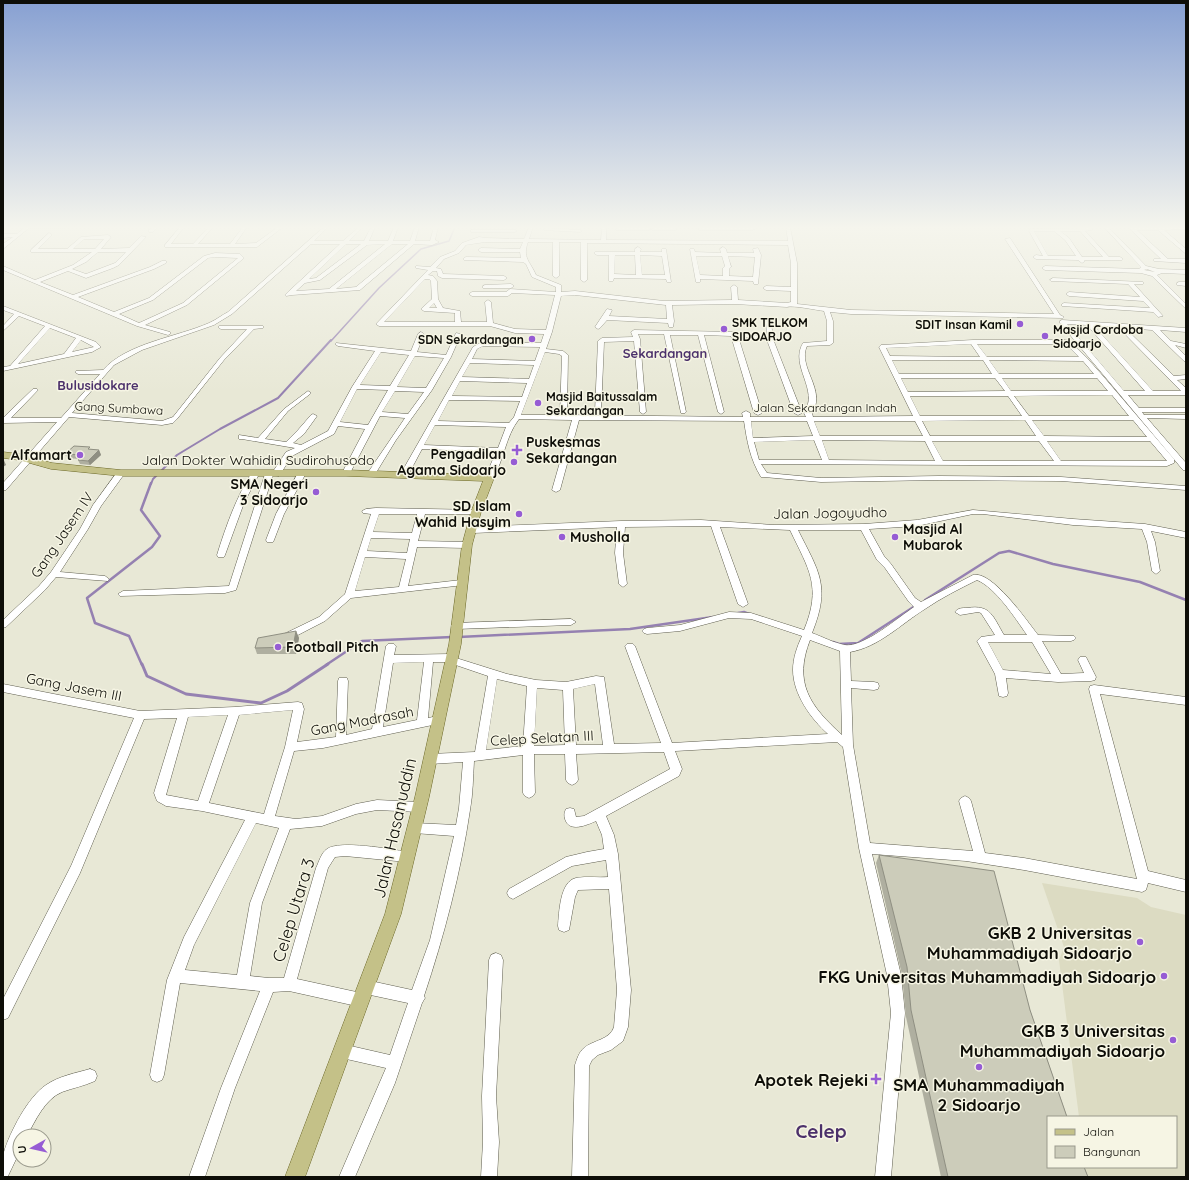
<svg xmlns="http://www.w3.org/2000/svg" width="1189" height="1180" font-family="Quicksand,sans-serif">
	<style>
		.built { fill: #dcdbc2 }
		.lines { fill: none; stroke-linecap: round; stroke-linejoin: round }
		.stream-far3 { stroke: #9581b1; stroke-width: 1.5 }
		.stream-far2 { stroke: #9581b1; stroke-width: 2 }
		.stream-far1 { stroke: #9581b1; stroke-width: 2.5 }
		.stream { stroke: #9581b1; stroke-width: 3 }
		.minor-casing { stroke: #605f50; stroke-width: 1 }
		.major-casing { stroke: #6b6727; stroke-width: 1 }
		.minor { fill: #fff; fill-rule: evenodd }
		.major { fill: #c4c188; fill-rule: evenodd }
		.wall { fill: #afafa0 }
		.shaded-wall { fill: #8f8f82 }
		.building { fill: #ccccba; stroke: #8f8f82 }
		.poi-dot { fill: #965cd4; stroke: #f6f5e4; stroke-width: 1.5 }
		.labels { text-anchor: middle; dominant-baseline: central; stroke-width: 3; stroke-linejoin: round; paint-order: stroke }
		.far-poi-label { font-size: 12px; font-weight: bold; fill: #0e0e08; stroke: #f6f5e4; text-anchor: start }
		.far-street-label { font-size: 12px; fill: #0e0e08; stroke: #f6f5e4 }
		.far-quarter-label { font-size: 13px; font-weight: bold; fill: #4c316b; stroke: #f6f5e4 }
		.poi-label { font-size: 14px; font-weight: bold; fill: #0e0e08; stroke: #f6f5e4; text-anchor: start }
		.street-label { font-size: 14px; fill: #0e0e08; stroke: #f6f5e4 }
		.near-street-label { font-size: 17px; fill: #0e0e08; stroke: #f6f5e4 }
		.near-poi-label { font-size: 17px; font-weight: bold; fill: #0e0e08; stroke: #f6f5e4; text-anchor: end }
		.near-quarter-label { font-size: 19px; font-weight: bold; fill: #4c316b; stroke: #f6f5e4 }
	</style>
	<rect width="100%" height="100%" fill="#e8e8d6"/>
	<polygon class="built" points="1042,883 1137,898 1151,907 1186,915 1186,1177 1086,1177 1085,1167 1176,1167 1176,1117 1079,1117 1059,960 1064,947"/>
	<g class="lines">
		<polyline class="stream-far3" points="331,341 379,288 421,249 449,241 455,227"/>
		<polyline class="stream-far2" points="151,484 153,479 177,455 220,429 278,398 331,340"/>
		<g class="stream-far1">
			<polyline points="925,600 999,553 1009,551 1053,564 1140,582 1186,600"/>
			<polyline points="738,613 744,612 749,614"/>
			<polyline points="459,637 630,629 713,617"/>
			<polyline points="833,642 839,644 858,643 915,606"/>
			<polyline points="142,665 129,636 95,623 87,598 152,547 160,536 141,510 151,483"/>
			<polyline points="326,665 362,641 452,637"/>
		</g>
		<polyline class="stream" points="142,664 147,676 186,694 261,703 287,691 328,664"/>
		<g class="minor-casing">
			<g id="minor">
				<polygon points="25,227 64,227 62,228 29,228 3,249 3,244 13,237 3,238 3,234 17,234"/>
				<polygon points="154,227 158,227 153,232 149,232 149,230"/>
				<polygon points="180,227 184,227 171,244 193,244 209,227 213,227 198,244 230,244 243,227 247,227 235,244 256,243 278,227 283,227 257,247 165,247 165,245"/>
				<path d="M324,227H328L314,241H343L359,227H363L349,241H364L371,227H375L369,241H388L394,227H398L393,241H410L415,227H419L415,241H430L434,227H438L435,240L439,242L432,245L414,244L360,290L292,295L286,296L285,295L288,292L340,244H311L232,314L214,325L142,350L114,365L72,413L162,421L173,417L220,358L247,329H221L219,328V326H263V328L254,329L224,360L177,419L173,423L162,425L69,417L6,490H3V483L57,422L3,423V418L33,389H37L38,390L11,418H61L100,374H78L75,372L76,371L103,370C127,343 177,337 209,323C216,320 222,315 228,312ZM346,244H361L316,278L309,279ZM385,244L329,289L296,291L305,283L320,280L367,245ZM392,244H408L356,287L336,289Z"/>
				<path d="M529,227H533L529,239L601,240L602,227H606V240L788,241L786,227H790L797,263V304L851,310L1054,314L1005,239L1010,238L1060,315L1064,317L1063,318L851,314L830,312L833,321V343L830,345L807,346C797,367 827,390 812,413L813,417L913,416L879,347L881,345L973,340H1068L1087,358L1102,375L1174,459V463L1167,466L761,464L767,473L821,478L939,476L1061,477L1186,486V490L1061,481L939,480L821,482L764,477H761C750,459 747,441 744,421L579,420L560,490L556,492L552,490L572,420L519,419C505,437 504,461 492,480H489L485,478L496,452L422,449L407,477H401L400,475L473,347L482,342L541,343L544,334L515,333L490,326H379L376,324L428,270L416,268V266L430,267L440,257L455,251L462,243L479,237L486,238L524,239ZM485,242H523L520,249L481,248L478,250L481,252H520L521,258L466,257L464,258V260L523,262L526,264L532,277L556,287V292L510,289L506,292H472L469,294L472,296H508L512,293L555,295L546,330L515,329L493,323L491,302L488,300L485,302L487,322H461L460,311L443,308L438,299L437,281L433,276L428,275L433,271H437L438,276L442,278L504,280L507,278L504,276L443,274L441,269L436,268L444,259L459,253L466,245ZM528,242H553V276L556,278L559,276V242H581V280L584,282L587,280V243L788,245L791,263V287L766,286L763,288L766,290L791,291V302L787,303L738,300L737,287L734,285L731,287L732,300L664,301L575,291L561,292V285L536,275C530,261 522,258 528,242ZM425,279H429L431,281L432,299L421,309L424,311L455,313V322H384ZM575,295L666,305L667,319L609,316L612,310L607,309L595,327L598,329L600,328L607,320L668,323L669,327H673L674,321L672,305L735,304L787,307C793,305 816,310 824,311L827,321V341L803,343C789,366 820,390 804,413L806,417H750V413L746,411L742,413L743,417L567,415L568,355L563,351L546,349L552,332L561,296ZM434,303L437,308H429ZM971,344L980,357L890,356L886,348ZM977,344H1066L1079,357H987ZM483,346L540,347L535,361L472,359L477,349ZM545,352L559,354L562,356L560,415H521ZM892,360H983L992,374H899ZM989,360L1083,361L1094,374H999ZM470,363L534,365L529,379L462,377ZM901,378H995L1005,391L908,392ZM1002,378H1097L1108,391H1011ZM460,381L527,383L522,397L452,396ZM1112,395L1129,416H1029L1014,396ZM910,396H1008L1022,416H920ZM449,400L520,401L514,417L509,423L438,421ZM1025,420L1036,436H930L922,421ZM1032,420H1133L1147,437L1044,436ZM751,421H807L813,436L753,438ZM814,421H915L923,436H820ZM435,425L506,427L498,448L424,445ZM814,440L822,460H759L754,442ZM822,440L925,441L935,461L829,460ZM932,441H1039L1054,461H943ZM1047,441H1150L1167,461H1061Z"/>
				<polygon points="753,227 757,227 753,230 700,230 698,229 700,228"/>
				<path d="M1104,227H1108L1146,266L1159,269L1186,270V274L1162,273L1157,275L1186,304V309L1152,276L1141,273L1045,270L1042,268L1045,266L1139,269L1141,267ZM1147,269L1155,272L1144,270Z"/>
				<polygon points="1132,227 1186,227 1186,229 1164,230 1186,249 1186,254 1158,230 1137,230 1168,259 1186,259 1186,263 1154,261 1154,259 1161,259 1130,229 1130,227"/>
				<polygon points="546,228 580,230 582,231 580,232 544,230 544,229"/>
				<polygon points="618,228 649,228 651,229 649,230 616,230 616,229"/>
				<polygon points="654,228 675,228 677,229 675,230 652,230 652,229"/>
				<path d="M1090,228L1092,229V230L1085,231L1109,257H1120L1123,259L1122,260H1084L1085,261L1082,263L1078,260L1036,259L1033,257L1036,255L1043,256L1029,231L1030,229ZM1034,231H1054L1065,240L1076,256H1048ZM1060,231H1080L1103,257H1082L1069,238Z"/>
				<polygon points="473,230 515,230 517,231 515,232 471,232 471,230"/>
				<path d="M49,233L51,234V236L38,249H67L81,237L108,235L111,237L101,249L129,248L141,236L146,237L119,265L113,268L86,278L68,271L40,282L73,295L150,267L162,261H166V263L154,269L78,297L114,312L149,298L204,256L215,253L240,254L244,258L187,305L145,325L170,332V334L168,335L137,326L3,270V266L35,280L73,265L92,252H31V250ZM84,239H104L95,249H73ZM98,252H126L115,263L86,274L72,269L86,262ZM215,257L238,258L183,303L139,323L119,314L153,300L208,258Z"/>
				<path d="M638,247L641,249L640,252H662V249H666L671,282H667L666,279L614,278L613,281H609V255H597L595,254V252H635V249ZM615,255H635L636,275L614,274ZM640,255L662,256L665,275H642Z"/>
				<path d="M723,247L726,249L727,253H754L753,249L758,248L761,255L758,284H754L753,281L700,279V282H696L690,249H694L695,252L721,253L720,249ZM696,256H722L725,266L723,268V276L700,275ZM728,256L755,257L753,277L729,276V269L731,267Z"/>
				<polygon points="1053,278 1143,282 1143,284 1134,284 1163,316 1158,317 1153,312 1062,306 1062,304 1064,303 1150,308 1143,301 1069,296 1066,294 1069,292 1140,297 1128,284 1051,281 1050,280"/>
				<polygon points="1179,282 1186,282 1186,286 1177,285 1177,283"/>
				<polygon points="485,285 511,284 514,286 511,288 483,288 483,286"/>
				<path d="M3,306L96,342L101,347L92,352L3,371V367L10,366L45,326L19,316L3,331V326L14,314L3,310ZM50,328L76,338L64,354L18,364ZM81,340L94,347L72,352Z"/>
				<path d="M1062,320L1186,328V332L1160,330L1171,341L1186,344V348L1175,345L1186,356V362L1184,361L1152,330L1125,328L1174,376L1186,375V379L1177,380L1186,388V395H1128L1139,408H1186V412H1142L1144,415H1186V419L1147,418L1186,463V470H1183L1060,323V321ZM1067,324L1087,325L1145,391H1124ZM1094,326L1118,327L1181,391H1153Z"/>
				<polygon points="766,321 771,322 773,339 802,413 798,415 794,413 767,340 738,336 762,413 758,415 754,413 731,336 704,335 724,412 721,414 718,412 698,335 670,335 686,412 685,413 681,413 664,334 638,334 640,339 646,412 643,414 640,412 634,341 604,342 601,412 598,414 595,412 598,341 602,338 633,337 631,332 634,330 734,332 767,337"/>
				<path d="M421,332L424,334L417,352L446,355L456,333L461,334L451,357L432,390L396,440L374,476H371L367,474L405,418L380,416L349,475H343L342,473L365,429L338,426L334,434L292,456L279,476L273,475L236,590L225,593L120,596L118,594L123,591L229,586L265,474L269,472L272,473L286,452L295,448L242,439H239V435L258,438L284,409L308,391L311,393L310,394L288,411L265,439L286,442L298,430L311,415L313,414L317,416L304,434L293,443L301,445L328,431L352,387L375,351L338,346L335,344L336,343L411,351L418,334ZM381,352L409,355L390,386L360,385ZM415,356L444,358L426,388L397,387ZM357,389L388,390L368,425L340,422ZM395,391L424,392L408,414L382,412Z"/>
				<polygon points="118,471 124,471 125,473 101,506 88,529 60,572 105,576 109,579 108,581 56,577 45,590 6,627 3,628 3,620 39,586 51,572 80,529 93,505"/>
				<polygon points="299,471 305,471 306,473 284,514 274,540 273,542 267,542 266,540 276,514"/>
				<path d="M252,472H255L259,474L244,503L225,555L224,557H218L217,555C226,526 236,498 252,472Z"/>
				<path d="M376,508L479,510L480,512L476,514H425L418,541L467,542L471,545L467,548L417,547L408,586L461,580L464,581L465,583L464,585L351,598L325,621L296,636L287,639L284,638L282,636L284,634L319,617L345,594L371,514L363,513L362,511L366,509ZM379,514H417L412,533L373,532ZM371,538L410,539L407,553L367,551ZM365,557L406,559L399,587L355,591Z"/>
				<path d="M973,510L1073,519L1145,524L1186,532V538L1151,531L1155,542L1160,571L1156,574L1152,571L1147,542L1142,529L1073,525L983,514H973L917,526L869,529L884,556L891,564L915,598L921,602L973,575C992,570 1027,621 1038,635L1074,636L1076,638L1074,640L1071,641H1042L1061,674L1084,673L1078,660L1080,657H1086L1096,677L1095,680L1091,681L1058,682L1006,678L1008,693L1007,696L1003,697L999,696L995,674L977,641L981,637L995,635L981,613L978,612L960,615L955,612C958,608 962,608 967,608C991,604 993,617 1004,635H1027C1015,618 996,588 977,580C959,589 941,598 925,609C901,624 879,647 850,652L851,681L874,682L878,683L879,686L878,689L874,690L851,688L853,745L870,843L973,851L959,801L961,798L965,796L969,798L971,801L985,853L1024,858L1137,879L1089,689L1090,686L1094,685L1186,697V705L1100,694L1148,871L1186,880V892L1148,883L1146,890L1142,892L1024,870L966,861L872,854L901,975L905,1013L891,1177H875L891,1013L887,975L859,848L843,747L837,742L675,751L682,769L679,776L606,816L614,835L618,854L631,990L628,1027L623,1041L611,1050L598,1055L592,1060L589,1066L588,1177H572L575,1065C577,1059 579,1052 584,1048C593,1040 610,1040 614,1027L617,990L609,889L578,890L575,897L569,930L564,932L559,930L558,926C559,913 560,881 576,878C586,876 598,878 608,877L606,860L572,866L513,899L509,897L507,893L509,889L566,857L587,852L604,849L602,835L596,821C587,825 569,833 565,819C564,815 564,813 566,809L570,808L574,809L576,817L584,816L670,769L664,752L576,754L578,780L576,783L572,785L568,783L566,780L565,754H534L535,793L533,796L529,798L525,796L523,793V755L474,761C473,777 473,794 470,810C461,872 444,936 424,996L425,998L422,1003L395,1083L355,1177H339L386,1068L342,1058L337,1056L335,1051L337,1046L342,1044L390,1055L408,1003L366,994L361,992L359,987L361,982L366,980L412,990L430,940L454,836L414,833L410,832L408,828L410,824L414,823L456,825L459,808L463,762L430,764L426,762L425,759L426,756L430,754L475,752L488,676L447,662H433L428,718L438,716L442,717L443,720L442,723L323,748L294,751L275,816L296,819L322,816L356,804L377,800L419,802L423,803L425,807L423,811L419,812L377,810L356,814L322,826L290,829L262,903L250,976L269,978H284L316,868C319,862 321,853 327,849C339,840 391,849 407,852L411,853L413,857L411,861L407,862L345,856L335,857L328,868L297,979L361,993L366,995L368,1000L366,1005L361,1007L289,991L273,992L235,1088L205,1177H189L221,1088L260,991L180,983L164,1075L162,1080L157,1082L152,1080L150,1075L167,980L184,937L245,820L202,811L166,806L157,801L154,793L177,718L144,719L80,873L8,1018L3,1020V999L71,866L134,718L3,692V684L140,711L235,707L298,702L302,703L304,709L297,742L336,737L338,681L339,678H347L348,681L346,735L372,729L386,646L388,644H394L396,646L394,655L451,654L454,655L456,658L507,674L536,680L566,682L596,676L604,677L614,744L661,743L625,646L627,644H633L635,646L672,743L828,734C811,719 793,694 793,670C793,658 797,647 802,636L751,619L729,618L680,631L647,634L644,633L642,631L644,629L647,628L680,625L729,612L751,613L804,630C822,586 809,570 790,530L720,527L748,604L743,607L738,604L711,526L625,527L623,553L627,584L623,587L619,584L615,553L617,527L473,533L469,530L473,527L621,521L701,520L774,525L864,524L917,520ZM798,530H861L877,560L885,568L909,602L914,607C899,617 863,648 845,645C834,643 823,637 812,633C831,586 819,572 798,530ZM810,640L840,651L842,735C810,706 793,683 810,640ZM988,642H1032L1051,674L1003,670ZM424,662L417,720L383,727L393,663ZM497,679L527,686L523,746L486,750ZM595,684L603,745H576L573,689ZM537,688L563,690L565,745L534,746ZM293,710L285,747L264,814L209,803L239,715ZM228,715L198,801L166,795L188,717ZM256,823L279,828L250,903L237,975L185,970L194,945Z"/>
				<polygon points="571,619 576,622 571,625 456,629 453,628 451,626 453,624 456,623"/>
				<polygon points="496,953 501,955 503,960 496,1096 499,1142 497,1177 481,1177 483,1142 482,1096 489,960 491,955"/>
				<path d="M90,1069L95,1071L97,1076L95,1081C84,1086 73,1088 62,1092C45,1099 35,1121 27,1136H20V1151L8,1176L3,1177C3,1169 1,1159 4,1152C10,1132 28,1097 46,1085C59,1076 76,1073 90,1069Z"/>
			</g>
		</g>
		<g class="major-casing">
			<polygon id="major" points="3,452 20,454 52,463 121,470 346,470 489,475 494,478 481,512 472,545 461,644 429,797 401,914 305,1177 285,1177 385,914 415,797 449,644 462,545 471,512 483,481 346,476 121,476 51,469 19,460 3,458"/>
		</g>
		<use href="#minor" class="minor"/>
		<use href="#major" class="major"/>
	</g>
	<g class="wall">
		<polygon points="91,449 99,450 101,455 90,465 80,464 78,460 79,459 67,458 65,454"/>
		<polygon points="296,631 299,638 296,654 257,654 255,648"/>
		<polygon points="879,855 1030,1010 1088,1177 941,1177 906,1017 902,975 876,863"/>
	</g>
	<g class="shaded-wall">
		<polygon points="99,450 101,455 90,465 88,461"/>
		<polygon points="3,458 6,465 3,467"/>
		<polygon points="296,631 299,638 296,654 293,647"/>
	</g>
	<g class="building">
		<polygon points="74,446 90,447 88,449 99,450 88,461 78,460 83,455 65,454"/>
		<polygon points="296,631 293,647 255,648 258,638"/>
		<polygon points="879,855 994,871 1030,1010 1067,1117 1048,1117 1048,1167 1084,1167 1088,1177 948,1177 911,1010 907,967"/>
	</g>
	<linearGradient id="sky" x2="0" y2="1"><stop stop-color="#87a0d2"/><stop offset="0.58" stop-color="#f5f5ed"/><stop offset="1" stop-color="#f5f5ed" stop-opacity="0"/></linearGradient>
	<rect width="1189" height="392" fill="url(#sky)"/>
	<g class="poi-dot">
		<circle cx="1020" cy="324" r="4"/>
		<circle cx="724" cy="329" r="4"/>
		<circle cx="1045" cy="336" r="4"/>
		<circle cx="532" cy="339" r="4"/>
		<circle cx="538" cy="403" r="4"/>
		<path d="M515 444h4v4h4v4h-4v4h-4v-4h-4v-4h4z"/>
		<circle cx="80" cy="455" r="4"/>
		<circle cx="514" cy="462" r="4"/>
		<circle cx="316" cy="492" r="4"/>
		<circle cx="519" cy="514" r="4"/>
		<circle cx="562" cy="537" r="4"/>
		<circle cx="895" cy="537" r="4"/>
		<circle cx="278" cy="647" r="4"/>
		<circle cx="1140" cy="942" r="4"/>
		<circle cx="1164" cy="976" r="4"/>
		<circle cx="1173" cy="1040" r="4"/>
		<circle cx="979" cy="1067" r="4"/>
		<path d="M874 1073h4v4h4v4h-4v4h-4v-4h-4v-4h4z"/>
	</g>
	<g class="labels">
		<g class="far-poi-label">
			<text x="732" y="322">SMK TELKOM<tspan x="732" dy="14">SIDOARJO</tspan></text>
			<text x="1012" y="324" text-anchor="end">SDIT Insan Kamil</text>
			<text x="1053" y="329">Masjid Cordoba<tspan x="1053" dy="14">Sidoarjo</tspan></text>
			<text x="524" y="339" text-anchor="end">SDN Sekardangan</text>
			<text x="546" y="396">Masjid Baitussalam<tspan x="546" dy="14">Sekardangan</tspan></text>
		</g>
		<g class="far-street-label">
			<text x="825" y="407">Jalan Sekardangan Indah</text>
			<text transform="translate(119 408) rotate(3)">Gang Sumbawa</text>
		</g>
		<g class="far-quarter-label">
			<text x="665" y="353">Sekardangan</text>
			<text x="98" y="385">Bulusidokare</text>
		</g>
		<g class="poi-label">
			<text x="526" y="442">Puskesmas<tspan x="526" dy="16">Sekardangan</tspan></text>
			<text x="506" y="454" text-anchor="end">Pengadilan<tspan x="506" dy="16">Agama Sidoarjo</tspan></text>
			<text x="72" y="455" text-anchor="end">Alfamart</text>
			<text x="308" y="484" text-anchor="end">SMA Negeri<tspan x="308" dy="16">3 Sidoarjo</tspan></text>
			<text x="511" y="506" text-anchor="end">SD Islam<tspan x="511" dy="16">Wahid Hasyim</tspan></text>
			<text x="903" y="529">Masjid Al<tspan x="903" dy="16">Mubarok</tspan></text>
			<text x="570" y="537">Musholla</text>
			<text x="286" y="647">Football Pitch</text>
		</g>
		<g class="street-label">
			<text x="258" y="460">Jalan Dokter Wahidin Sudirohusodo</text>
			<text transform="translate(830 513) rotate(-1)">Jalan Jogoyudho</text>
			<text transform="translate(62 535) rotate(-56)">Gang Jasem IV</text>
			<text transform="translate(74 687) rotate(11)">Gang Jasem III</text>
			<text transform="translate(362 721) rotate(-11)">Gang Madrasah</text>
			<text transform="translate(542 738) rotate(-3)">Celep Selatan III</text>
		</g>
		<g class="near-street-label">
			<text transform="translate(394 828) rotate(-77)">Jalan Hasanuddin</text>
			<text transform="translate(293 910) rotate(-73)">Celep Utara 3</text>
		</g>
		<g class="near-poi-label">
			<text x="1132" y="932">GKB 2 Universitas<tspan x="1132" dy="20">Muhammadiyah Sidoarjo</tspan></text>
			<text x="1156" y="976">FKG Universitas Muhammadiyah Sidoarjo</text>
			<text x="1165" y="1030">GKB 3 Universitas<tspan x="1165" dy="20">Muhammadiyah Sidoarjo</tspan></text>
			<text x="868" y="1079">Apotek Rejeki</text>
			<text x="979" y="1084" text-anchor="middle">SMA Muhammadiyah<tspan x="979" dy="20">2 Sidoarjo</tspan></text>
		</g>
		<g class="near-quarter-label">
			<text x="821" y="1131">Celep</text>
		</g>
	</g>
	<rect width="1189" height="1180" fill="none" stroke="#0e0e08" stroke-width="8"/>
	<rect x="1047" y="1116" width="130" height="52" fill="#f6f5e4" stroke="#99998c"/>
	<rect x="1055" y="1129" width="20" height="6" fill="#c4c188" stroke="#99998c"/>
	<text x="1083" y="1136" font-size="12" fill="#0e0e08">Jalan</text>
	<rect x="1055" y="1146" width="20" height="12" fill="#ccccba" stroke="#99998c"/>
	<text x="1083" y="1156" font-size="12" fill="#0e0e08">Bangunan</text>
	<g transform="translate(32 1148) rotate(262)"><circle r="19" fill="#f6f5e4" stroke="#99998c"/>
	<path d="M0-3L7 15L0 10L-7 15Z" fill="#965cd4"/>
	<text y="-6" font-size="11" font-weight="bold" text-anchor="middle" fill="#0e0e08">U</text>
	</g>
</svg>
